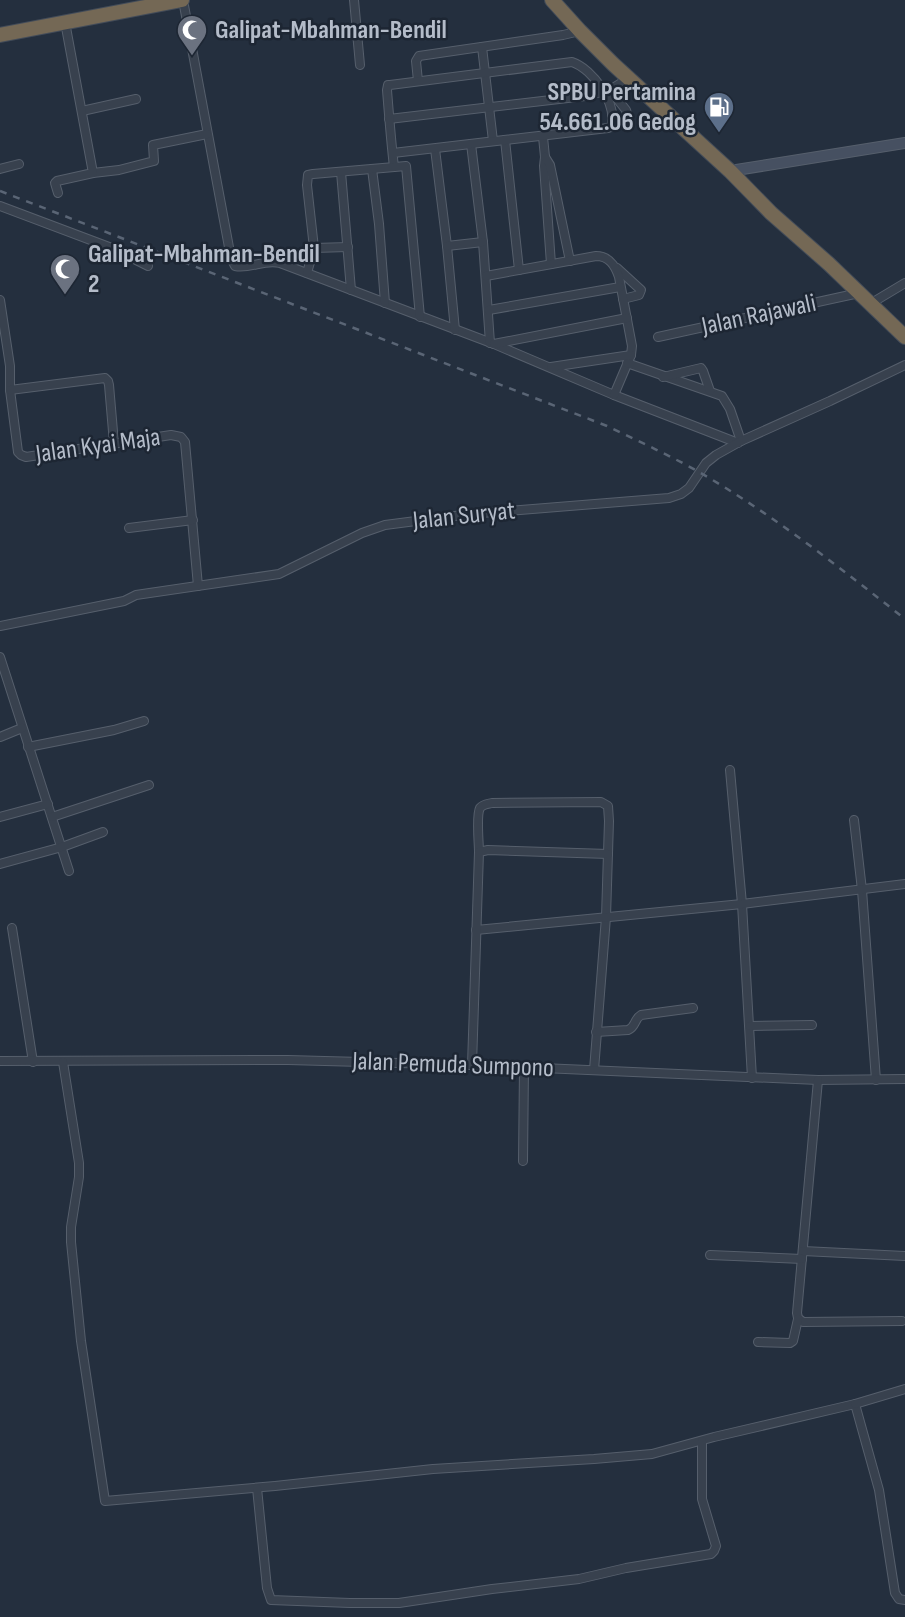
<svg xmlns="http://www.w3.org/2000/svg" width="905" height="1617" font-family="'Sofia Sans Condensed',sans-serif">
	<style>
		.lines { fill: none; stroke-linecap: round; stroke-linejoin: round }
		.street-casing { stroke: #565f6c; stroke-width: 10 }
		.secondary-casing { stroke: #565f6c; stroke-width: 12 }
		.highway-casing { stroke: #434c59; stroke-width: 16 }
		.street { stroke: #38414e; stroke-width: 8 }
		.secondary { stroke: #465061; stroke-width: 10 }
		.highway { stroke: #746855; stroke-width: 14 }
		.rail { stroke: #5a6575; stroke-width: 2.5; stroke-dasharray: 7 7; stroke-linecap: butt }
		.labels { text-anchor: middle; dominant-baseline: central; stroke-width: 5; stroke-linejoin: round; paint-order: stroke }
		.poi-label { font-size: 26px; font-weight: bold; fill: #b4bcc9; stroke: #1d2633; text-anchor: start }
		.street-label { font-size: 26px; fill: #b4bcc9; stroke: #1d2633 }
	</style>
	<rect width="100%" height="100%" fill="#242f3e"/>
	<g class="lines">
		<g class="street-casing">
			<g id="street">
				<path d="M183,0L231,258L235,266C251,269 264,259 280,263L494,344L614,395L738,443"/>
				<polyline points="354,0 360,65"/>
				<polyline points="482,47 493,141"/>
				<polyline points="418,81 416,61 419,56 563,35 580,31"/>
				<polyline points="610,90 626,110 628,118 617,126 611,127"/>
				<polyline points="82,111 136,99"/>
				<polyline points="389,119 585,96 610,90 629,78"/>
				<polyline points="543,137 545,157 544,166 551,264"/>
				<polyline points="505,140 519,270"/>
				<polyline points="471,144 483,242 490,343"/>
				<polyline points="435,149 447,246 455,330"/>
				<path d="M393,153L608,128L611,127C618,104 593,69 572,62L390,85H388L387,90C389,115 391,141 394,167"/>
				<polyline points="545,157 550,165 570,261"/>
				<polyline points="0,169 19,164"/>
				<polyline points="372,169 379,224 385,303"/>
				<polyline points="341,172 351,290"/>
				<polyline points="93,173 119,170 154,161 153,145 207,134"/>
				<polyline points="58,193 55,183 57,181 93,173 65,22"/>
				<polyline points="0,206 133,256 136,260 148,266"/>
				<polyline points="447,246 483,242"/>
				<polyline points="314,248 348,247"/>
				<polyline points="617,268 641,290 639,295 623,299"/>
				<polyline points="307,273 314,248 307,185 308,175 313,174 406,166 420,317"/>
				<path d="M486,276L596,256C609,256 615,265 619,277L632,346L631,355L614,395"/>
				<polyline points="0,300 10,366 10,390 18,452 21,455 26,457 171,435 181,437 185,442 198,586"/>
				<polyline points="870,304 905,283"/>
				<polyline points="489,310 620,287"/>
				<polyline points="658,337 859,293"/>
				<polyline points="494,344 627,318"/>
				<polyline points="627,363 722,396 730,409 741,441"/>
				<polyline points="551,367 631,355"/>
				<polyline points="663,377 701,368 703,371 710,391"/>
				<polyline points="10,390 105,378 108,381 109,385 114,443"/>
				<polyline points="129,528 193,520"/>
				<polyline points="0,626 124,601 136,595 279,574 362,533 385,525 470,514 669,498 681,494 689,488 706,463 716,455 741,441 830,401 905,365"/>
				<polyline points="0,657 69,871"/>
				<polyline points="0,737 22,728"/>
				<polyline points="28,747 114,730 144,721"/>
				<polyline points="730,770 742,904 752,1078"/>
				<polyline points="0,817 48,804"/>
				<polyline points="52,817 149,785"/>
				<polyline points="854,820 862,890 876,1080"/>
				<path d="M479,852C479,843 476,815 480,808C483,804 488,804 492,803L601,802L608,806L609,821L606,917L594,1070"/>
				<polyline points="0,864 62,847 103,832"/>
				<polyline points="12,928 33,1062"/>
				<polyline points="476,930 742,904 905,884"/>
				<polyline points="750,1026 812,1025"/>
				<path d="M596,1032L628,1030C636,1027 634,1019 641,1015L693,1008"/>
				<polyline points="0,1061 288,1060 472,1065 818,1080 905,1079"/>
				<polyline points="63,1062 79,1163 79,1177 71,1227 71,1242 81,1341 105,1501 275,1486 433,1469 594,1459 652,1454 714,1437 855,1404 879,1490 895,1593 899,1599 905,1600"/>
				<polyline points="472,1065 479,852 488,850 608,854"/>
				<polyline points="818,1080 797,1313 798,1318 803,1322 902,1321"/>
				<polyline points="523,1161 524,1067"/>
				<polyline points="803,1251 905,1256"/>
				<polyline points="710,1255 802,1259"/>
				<polyline points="758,1342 790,1343 793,1341 798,1319"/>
				<polyline points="855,1404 905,1389"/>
				<polyline points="257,1488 267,1588 271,1600 350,1603 399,1603 492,1589 579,1579 626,1568 711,1554 714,1551 716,1546 702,1499 702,1441"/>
			</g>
		</g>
		<g class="secondary-casing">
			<polyline id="secondary" points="730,171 905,143"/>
		</g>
		<g class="highway-casing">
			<g id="highway">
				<polyline points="552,0 580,31 613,64 730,171 771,213 829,264 905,337"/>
				<polyline points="0,35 182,0"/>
			</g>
		</g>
		<use href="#street" class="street"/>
		<use href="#secondary" class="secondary"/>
		<use href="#highway" class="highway"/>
		<path class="rail" d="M0,191L607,426C638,441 669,455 699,472C772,514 839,567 905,619"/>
	</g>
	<defs>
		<g id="mosque-pin" transform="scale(1.575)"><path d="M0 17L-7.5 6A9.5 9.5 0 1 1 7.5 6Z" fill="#6b7280" stroke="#1d2633"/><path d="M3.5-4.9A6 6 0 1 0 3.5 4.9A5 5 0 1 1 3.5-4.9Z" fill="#fff"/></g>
		<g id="fuel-pin" transform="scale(1.575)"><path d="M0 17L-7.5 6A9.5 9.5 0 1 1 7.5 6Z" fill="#5c6f8a" stroke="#1d2633"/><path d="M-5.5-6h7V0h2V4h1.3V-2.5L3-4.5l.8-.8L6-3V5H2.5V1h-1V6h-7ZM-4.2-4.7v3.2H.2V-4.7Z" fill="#fff"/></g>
	</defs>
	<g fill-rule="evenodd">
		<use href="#mosque-pin" x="192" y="30"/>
		<use href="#fuel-pin" x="719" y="107"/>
		<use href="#mosque-pin" x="65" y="269"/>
	</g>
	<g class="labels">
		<g class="poi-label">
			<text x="215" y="30">Galipat-Mbahman-Bendil</text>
			<text x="696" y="92" text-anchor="end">SPBU Pertamina<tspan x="696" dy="30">54.661.06 Gedog</tspan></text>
			<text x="88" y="254">Galipat-Mbahman-Bendil<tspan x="88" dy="30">2</tspan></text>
		</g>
		<g class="street-label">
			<text transform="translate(759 315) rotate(-12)">Jalan Rajawali</text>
			<text transform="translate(98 446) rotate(-8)">Jalan Kyai Maja</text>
			<text transform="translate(464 516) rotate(-6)">Jalan Suryat</text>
			<text transform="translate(453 1065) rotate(2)">Jalan Pemuda Sumpono</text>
		</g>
	</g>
</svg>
